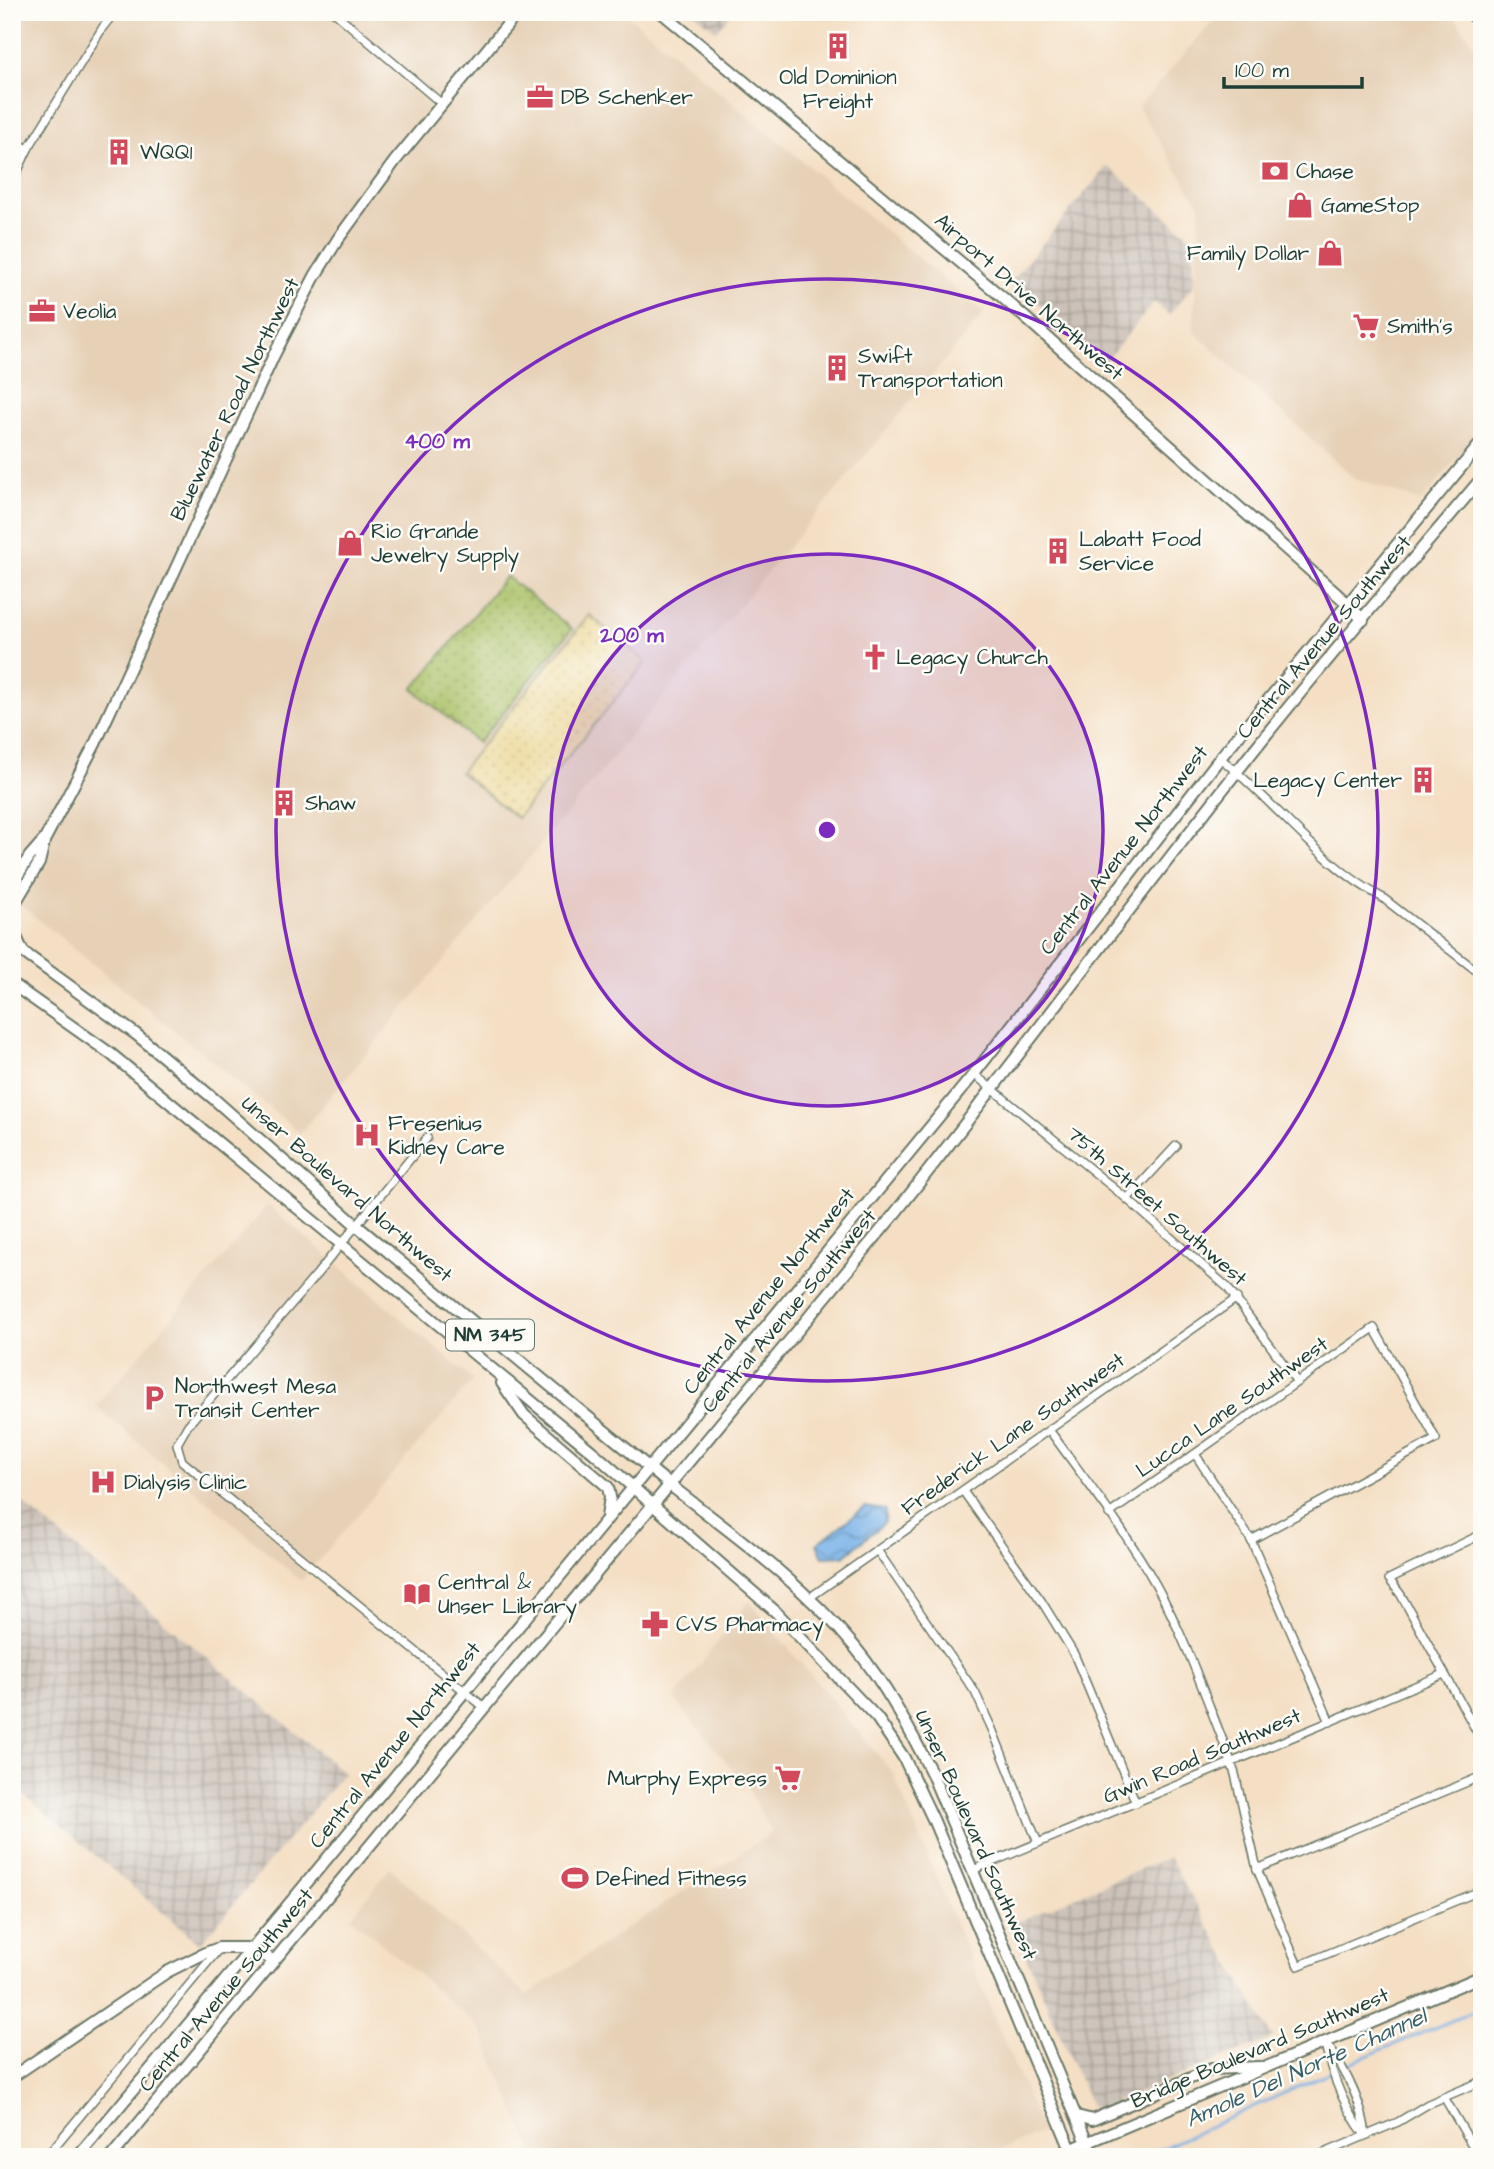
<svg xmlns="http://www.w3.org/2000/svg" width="1494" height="2169" font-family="'Architects Daughter',sans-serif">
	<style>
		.built { fill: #e6d0b6 }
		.industrial { fill: url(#industrial-grid) }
		.sand { fill: url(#sand-dots); stroke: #868c69; stroke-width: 2 }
		.garden { fill: url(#garden-dots); stroke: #647e4c; stroke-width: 2 }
		.water { fill: url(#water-waves); stroke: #4b778e; stroke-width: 2 }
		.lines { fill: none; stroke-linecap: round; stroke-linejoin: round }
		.stream { stroke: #77b1e8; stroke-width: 2.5 }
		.street-casing { stroke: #6a7666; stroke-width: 10 }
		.secondary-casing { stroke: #6a7666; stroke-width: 14 }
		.primary-casing { stroke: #6a7666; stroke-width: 14 }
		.street { stroke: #fff; stroke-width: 7 }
		.secondary { stroke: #fff; stroke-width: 10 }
		.primary { stroke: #fff; stroke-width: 10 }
		.ring { fill: none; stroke: #7b2cbf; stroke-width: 3.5 }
		.labels { text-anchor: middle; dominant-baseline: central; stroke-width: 5; stroke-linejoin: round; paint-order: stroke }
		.shield { fill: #fdfcf7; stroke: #62766e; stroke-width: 2 }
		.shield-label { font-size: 19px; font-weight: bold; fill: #1f3d34 }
		.poi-label { font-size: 21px; fill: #1f3d34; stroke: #fdfcf7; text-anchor: start }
		.street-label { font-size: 21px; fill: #1f3d34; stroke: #fdfcf7 }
		.water-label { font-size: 23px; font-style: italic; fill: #39606a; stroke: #fdfcf7 }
		.centre { fill: #7b2cbf; stroke: #fdfcf7; stroke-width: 3.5 }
		.ring-label { font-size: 21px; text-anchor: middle; font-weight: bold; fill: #7b2cbf; stroke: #fdfcf7; stroke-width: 5; stroke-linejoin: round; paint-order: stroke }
	</style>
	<defs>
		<pattern id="industrial-grid" width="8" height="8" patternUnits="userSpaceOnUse" patternTransform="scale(1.75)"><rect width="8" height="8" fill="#ccc2b9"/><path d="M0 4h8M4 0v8" fill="none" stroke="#a59f97"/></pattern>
		<pattern id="sand-dots" width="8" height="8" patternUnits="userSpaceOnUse" patternTransform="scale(1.75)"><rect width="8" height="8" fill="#eeda9e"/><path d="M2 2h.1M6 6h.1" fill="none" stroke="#ccbc89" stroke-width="1.8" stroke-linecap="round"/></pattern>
		<pattern id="garden-dots" width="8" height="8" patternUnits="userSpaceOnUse" patternTransform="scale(1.75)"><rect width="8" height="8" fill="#a9c065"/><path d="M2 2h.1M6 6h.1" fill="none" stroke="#899d54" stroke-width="1.8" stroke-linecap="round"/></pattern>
		<pattern id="water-waves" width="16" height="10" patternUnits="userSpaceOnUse" patternTransform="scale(1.75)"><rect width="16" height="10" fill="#77b1e8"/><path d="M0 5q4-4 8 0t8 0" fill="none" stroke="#6191bd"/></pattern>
	</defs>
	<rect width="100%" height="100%" fill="#fdfcf7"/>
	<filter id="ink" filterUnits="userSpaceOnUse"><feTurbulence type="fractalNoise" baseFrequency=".0143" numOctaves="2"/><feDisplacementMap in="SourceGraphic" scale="14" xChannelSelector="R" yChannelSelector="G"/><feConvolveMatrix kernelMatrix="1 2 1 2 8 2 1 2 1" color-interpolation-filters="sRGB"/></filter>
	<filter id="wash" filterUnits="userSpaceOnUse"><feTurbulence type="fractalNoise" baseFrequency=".00686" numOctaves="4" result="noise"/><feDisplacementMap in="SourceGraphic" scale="28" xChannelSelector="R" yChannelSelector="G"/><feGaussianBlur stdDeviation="1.57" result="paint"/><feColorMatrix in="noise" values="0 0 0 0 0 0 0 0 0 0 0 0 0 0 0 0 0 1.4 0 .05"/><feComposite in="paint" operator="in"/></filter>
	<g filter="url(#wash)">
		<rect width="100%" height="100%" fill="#f4dfc4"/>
		<g class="built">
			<polygon points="12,12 624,12 984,313 300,1133 12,898"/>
			<polygon points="1221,12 1452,12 1482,58 1482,427 1422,502 1354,478 1193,331 1200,206 1138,107"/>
			<polygon points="268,1205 473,1380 301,1581 96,1406"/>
			<polygon points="749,1601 893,1773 1042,2132 983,2157 535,2157 479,2027 351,1917 390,1868 527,1995 771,1833 748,1788 674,1699"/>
		</g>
		<g class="industrial">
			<polygon points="693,12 732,12 717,31"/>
			<polygon points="1107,166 1193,239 1194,285 1169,315 1154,302 1106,361 1012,280"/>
			<polygon points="19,1500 344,1773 200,1944 12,1785 12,1508"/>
			<polygon points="1169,1857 1273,2038 1098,2109 1091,2106 1012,1924"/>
		</g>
		<polygon class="sand" points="589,615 646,662 517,818 460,772"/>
		<polygon class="garden" points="506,576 572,629 478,743 413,689"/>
		<polygon class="water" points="865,1507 885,1510 885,1522 844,1556 823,1557 817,1544"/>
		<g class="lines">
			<polyline class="stream" points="1143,2157 1357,2060 1482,2008"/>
		</g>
	</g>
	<g filter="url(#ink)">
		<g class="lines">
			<g class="street-casing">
				<g id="street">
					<polyline points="334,12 442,104"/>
					<polyline points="12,141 28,149"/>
					<polyline points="12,183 28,149 103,27 115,12"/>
					<path d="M1220,758C1276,802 1319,864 1383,898L1482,975"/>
					<polyline points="974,1074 1127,1199 1227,1287 1297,1382"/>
					<polyline points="427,1138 317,1274 188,1425 177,1444 182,1461 484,1707"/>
					<polyline points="1127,1199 1176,1146"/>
					<path d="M1050,1431C1086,1481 1126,1531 1156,1585C1185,1637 1205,1696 1227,1751L1235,1774L1257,1869L1298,1966L1482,1890"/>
					<polyline points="1195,1454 1251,1540 1330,1722"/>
					<polyline points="963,1491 1042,1602 1074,1654 1136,1803"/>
					<polyline points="1109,1514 1374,1328 1436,1439 1251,1540"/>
					<polyline points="1482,1534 1389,1579 1401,1595 1482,1741"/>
					<polyline points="877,1550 975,1692 992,1729 1038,1843"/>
					<polyline points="809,1598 1237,1298"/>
					<polyline points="1257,1869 1482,1776"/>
					<polyline points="973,1870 1444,1674"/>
					<path d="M1325,2041C1345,2069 1362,2101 1366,2135"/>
					<path d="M1325,2044C1332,2076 1345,2109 1365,2135"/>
					<polyline points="1444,2097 1479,2157"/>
					<polyline points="46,2157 218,1950"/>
					<polyline points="1315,2157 1398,2122 1428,2104 1482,2081"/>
				</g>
			</g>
			<g class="secondary-casing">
				<g id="secondary">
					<polyline points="661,12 1002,297 1348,604 1363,620"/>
					<polyline points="12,884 30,856 45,839 95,744 274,355 315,276 338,239 395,161 518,12"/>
					<polyline points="12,908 39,863 44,842"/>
					<polyline points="12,928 23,952"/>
					<path d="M670,1485C734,1535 802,1583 854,1646C886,1685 910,1729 932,1774L1093,2157"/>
					<polyline points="653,1505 776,1612 877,1718 904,1758 933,1819 1074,2157"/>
					<polyline points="12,2077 167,1972 205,1953 219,1948 250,1948 273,1960"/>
					<polyline points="1077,2116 1092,2120 1212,2069 1259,2067"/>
					<polyline points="1053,2157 1482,1976"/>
				</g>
			</g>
			<g class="primary-casing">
				<g id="primary">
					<polyline points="1471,12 1482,27"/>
					<polyline points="12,947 23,952 137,1035 214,1099 356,1225 670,1485"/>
					<polyline points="12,984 111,1054 594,1453 653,1505"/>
					<polyline points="502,1383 524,1415 608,1487 610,1497 607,1517"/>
					<polyline points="77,2157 330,1855 974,1074 1220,758 1482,442"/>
					<path d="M111,2157L892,1217C1008,1071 1119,921 1235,774C1314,673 1399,576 1482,478"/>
				</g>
			</g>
			<use href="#street" class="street"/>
			<use href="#secondary" class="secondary"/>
			<use href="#primary" class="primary"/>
		</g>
	</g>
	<circle cx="827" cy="830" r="276" fill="#7b2cbf" fill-opacity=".12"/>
	<g class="ring">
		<circle cx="827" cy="830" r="276"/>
		<circle cx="827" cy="830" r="551"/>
	</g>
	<defs>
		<g id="building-bare" transform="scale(2.1)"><path d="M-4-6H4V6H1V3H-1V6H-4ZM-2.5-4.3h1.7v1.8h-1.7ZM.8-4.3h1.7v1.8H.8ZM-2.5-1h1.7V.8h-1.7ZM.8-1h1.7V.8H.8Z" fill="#d1495b" stroke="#fdfcf7" stroke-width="2.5" paint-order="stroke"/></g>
		<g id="office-bare" transform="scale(2.1)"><path d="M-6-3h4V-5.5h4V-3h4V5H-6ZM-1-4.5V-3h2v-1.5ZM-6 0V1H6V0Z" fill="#d1495b" stroke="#fdfcf7" stroke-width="2.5" paint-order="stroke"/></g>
		<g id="bank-bare" transform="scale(2.1)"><path d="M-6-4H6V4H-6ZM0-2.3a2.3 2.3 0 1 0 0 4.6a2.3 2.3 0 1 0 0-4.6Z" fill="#d1495b" stroke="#fdfcf7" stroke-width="2.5" paint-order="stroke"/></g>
		<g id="shop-bare" transform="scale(2.1)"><path d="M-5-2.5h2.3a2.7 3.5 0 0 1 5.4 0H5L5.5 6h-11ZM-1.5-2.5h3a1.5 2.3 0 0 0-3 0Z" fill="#d1495b" stroke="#fdfcf7" stroke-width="2.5" paint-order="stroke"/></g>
		<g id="supermarket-bare" transform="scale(2.1)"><path d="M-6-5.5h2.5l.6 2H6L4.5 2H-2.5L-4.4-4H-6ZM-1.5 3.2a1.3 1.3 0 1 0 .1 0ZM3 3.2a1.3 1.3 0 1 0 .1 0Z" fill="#d1495b" stroke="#fdfcf7" stroke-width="2.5" paint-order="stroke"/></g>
		<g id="church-bare" transform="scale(2.1)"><path d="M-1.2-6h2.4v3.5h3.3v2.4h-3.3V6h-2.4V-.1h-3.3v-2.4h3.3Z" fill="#d1495b" stroke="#fdfcf7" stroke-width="2.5" paint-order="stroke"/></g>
		<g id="hospital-bare" transform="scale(2.1)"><path d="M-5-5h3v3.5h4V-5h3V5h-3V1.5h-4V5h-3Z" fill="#d1495b" stroke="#fdfcf7" stroke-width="2.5" paint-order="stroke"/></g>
		<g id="parking-bare" transform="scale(2.1)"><path d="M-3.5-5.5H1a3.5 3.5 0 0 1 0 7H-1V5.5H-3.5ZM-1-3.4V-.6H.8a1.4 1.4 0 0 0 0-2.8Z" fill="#d1495b" stroke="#fdfcf7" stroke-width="2.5" paint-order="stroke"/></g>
		<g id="library-bare" transform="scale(2.1)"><path d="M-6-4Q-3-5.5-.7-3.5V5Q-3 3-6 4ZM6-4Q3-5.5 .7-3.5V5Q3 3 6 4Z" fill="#d1495b" stroke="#fdfcf7" stroke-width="2.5" paint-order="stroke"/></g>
		<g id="pharmacy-bare" transform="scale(2.1)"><path d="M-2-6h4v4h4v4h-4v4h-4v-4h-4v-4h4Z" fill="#d1495b" stroke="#fdfcf7" stroke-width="2.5" paint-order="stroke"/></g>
		<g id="stadium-bare" transform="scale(2.1)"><path d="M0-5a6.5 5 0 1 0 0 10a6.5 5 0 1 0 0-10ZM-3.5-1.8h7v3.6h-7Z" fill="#d1495b" stroke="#fdfcf7" stroke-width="2.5" paint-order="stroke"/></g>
	</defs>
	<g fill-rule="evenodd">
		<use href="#building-bare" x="838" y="46"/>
		<use href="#office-bare" x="540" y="97"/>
		<use href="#building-bare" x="119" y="152"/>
		<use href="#bank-bare" x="1275" y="171"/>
		<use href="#shop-bare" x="1300" y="205"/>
		<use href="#shop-bare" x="1330" y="253"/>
		<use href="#office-bare" x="42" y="311"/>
		<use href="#supermarket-bare" x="1366" y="326"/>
		<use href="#building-bare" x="837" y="368"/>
		<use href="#shop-bare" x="350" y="543"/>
		<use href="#building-bare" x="1058" y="551"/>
		<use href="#church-bare" x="875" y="657"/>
		<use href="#building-bare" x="1423" y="780"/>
		<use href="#building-bare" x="284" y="803"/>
		<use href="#hospital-bare" x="367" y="1135"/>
		<use href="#parking-bare" x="154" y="1398"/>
		<use href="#hospital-bare" x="103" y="1482"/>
		<use href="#library-bare" x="417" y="1594"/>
		<use href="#pharmacy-bare" x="655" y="1624"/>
		<use href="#supermarket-bare" x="788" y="1778"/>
		<use href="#stadium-bare" x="575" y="1878"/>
	</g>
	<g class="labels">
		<rect class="shield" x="446" y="1319.5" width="88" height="31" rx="5"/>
		<g class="shield-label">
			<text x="490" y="1335">NM 345</text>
		</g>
		<g class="poi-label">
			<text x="838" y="77" text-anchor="middle">Old Dominion<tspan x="838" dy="24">Freight</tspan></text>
			<text x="561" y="97">DB Schenker</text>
			<text x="140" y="152">WQQ1</text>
			<text x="1296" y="171">Chase</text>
			<text x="1321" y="205">GameStop</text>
			<text x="1309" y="253" text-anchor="end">Family Dollar</text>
			<text x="63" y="311">Veolia</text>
			<text x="1387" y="326">Smith's</text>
			<text x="858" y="356">Swift<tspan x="858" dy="24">Transportation</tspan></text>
			<text x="371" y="531">Rio Grande<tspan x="371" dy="24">Jewelry Supply</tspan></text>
			<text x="1079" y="539">Labatt Food<tspan x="1079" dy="24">Service</tspan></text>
			<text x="896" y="657">Legacy Church</text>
			<text x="1402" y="780" text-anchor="end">Legacy Center</text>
			<text x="305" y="803">Shaw</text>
			<text x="388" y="1123">Fresenius<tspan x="388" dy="24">Kidney Care</tspan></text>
			<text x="175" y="1386">Northwest Mesa<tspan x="175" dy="24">Transit Center</tspan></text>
			<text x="124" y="1482">Dialysis Clinic</text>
			<text x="438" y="1582">Central &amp;<tspan x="438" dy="24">Unser Library</tspan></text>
			<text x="676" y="1624">CVS Pharmacy</text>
			<text x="767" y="1778" text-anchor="end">Murphy Express</text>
			<text x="596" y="1878">Defined Fitness</text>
		</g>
		<g class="street-label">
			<text transform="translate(1029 297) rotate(41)">Airport Drive Northwest</text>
			<text transform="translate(235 399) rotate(-64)">Bluewater Road Northwest</text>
			<text transform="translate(1324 637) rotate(-50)">Central Avenue Southwest</text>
			<text transform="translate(1124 850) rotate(-52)">Central Avenue Northwest</text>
			<text transform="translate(347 1189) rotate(41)">Unser Boulevard Northwest</text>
			<text transform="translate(1157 1206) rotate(41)">75th Street Southwest</text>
			<text transform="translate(769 1291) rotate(-51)">Central Avenue Northwest</text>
			<text transform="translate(789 1311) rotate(-50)">Central Avenue Southwest</text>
			<text transform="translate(1232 1407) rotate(-35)">Lucca Lane Southwest</text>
			<text transform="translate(1013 1434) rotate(-35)">Frederick Lane Southwest</text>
			<text transform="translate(395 1745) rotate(-51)">Central Avenue Northwest</text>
			<text transform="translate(1202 1756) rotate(-23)">Gwin Road Southwest</text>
			<text transform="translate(976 1835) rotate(66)">Unser Boulevard Southwest</text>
			<text transform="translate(226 1990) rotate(-50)">Central Avenue Southwest</text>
			<text transform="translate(1260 2048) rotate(-23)">Bridge Boulevard Southwest</text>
		</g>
		<g class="water-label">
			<text transform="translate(1306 2068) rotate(-24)">Amole Del Norte Channel</text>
		</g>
	</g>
	<circle cx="827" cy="830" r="10" class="centre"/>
	<g class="ring-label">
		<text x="437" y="448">400 m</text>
		<text x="632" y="642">200 m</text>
	</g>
	<rect width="1494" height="2169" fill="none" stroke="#fdfcf7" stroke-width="42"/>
	<path d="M1224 77v10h138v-10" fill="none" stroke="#1f3d34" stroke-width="3.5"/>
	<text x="1235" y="77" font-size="21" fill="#1f3d34" stroke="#fdfcf7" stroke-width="5" paint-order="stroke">100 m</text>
</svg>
